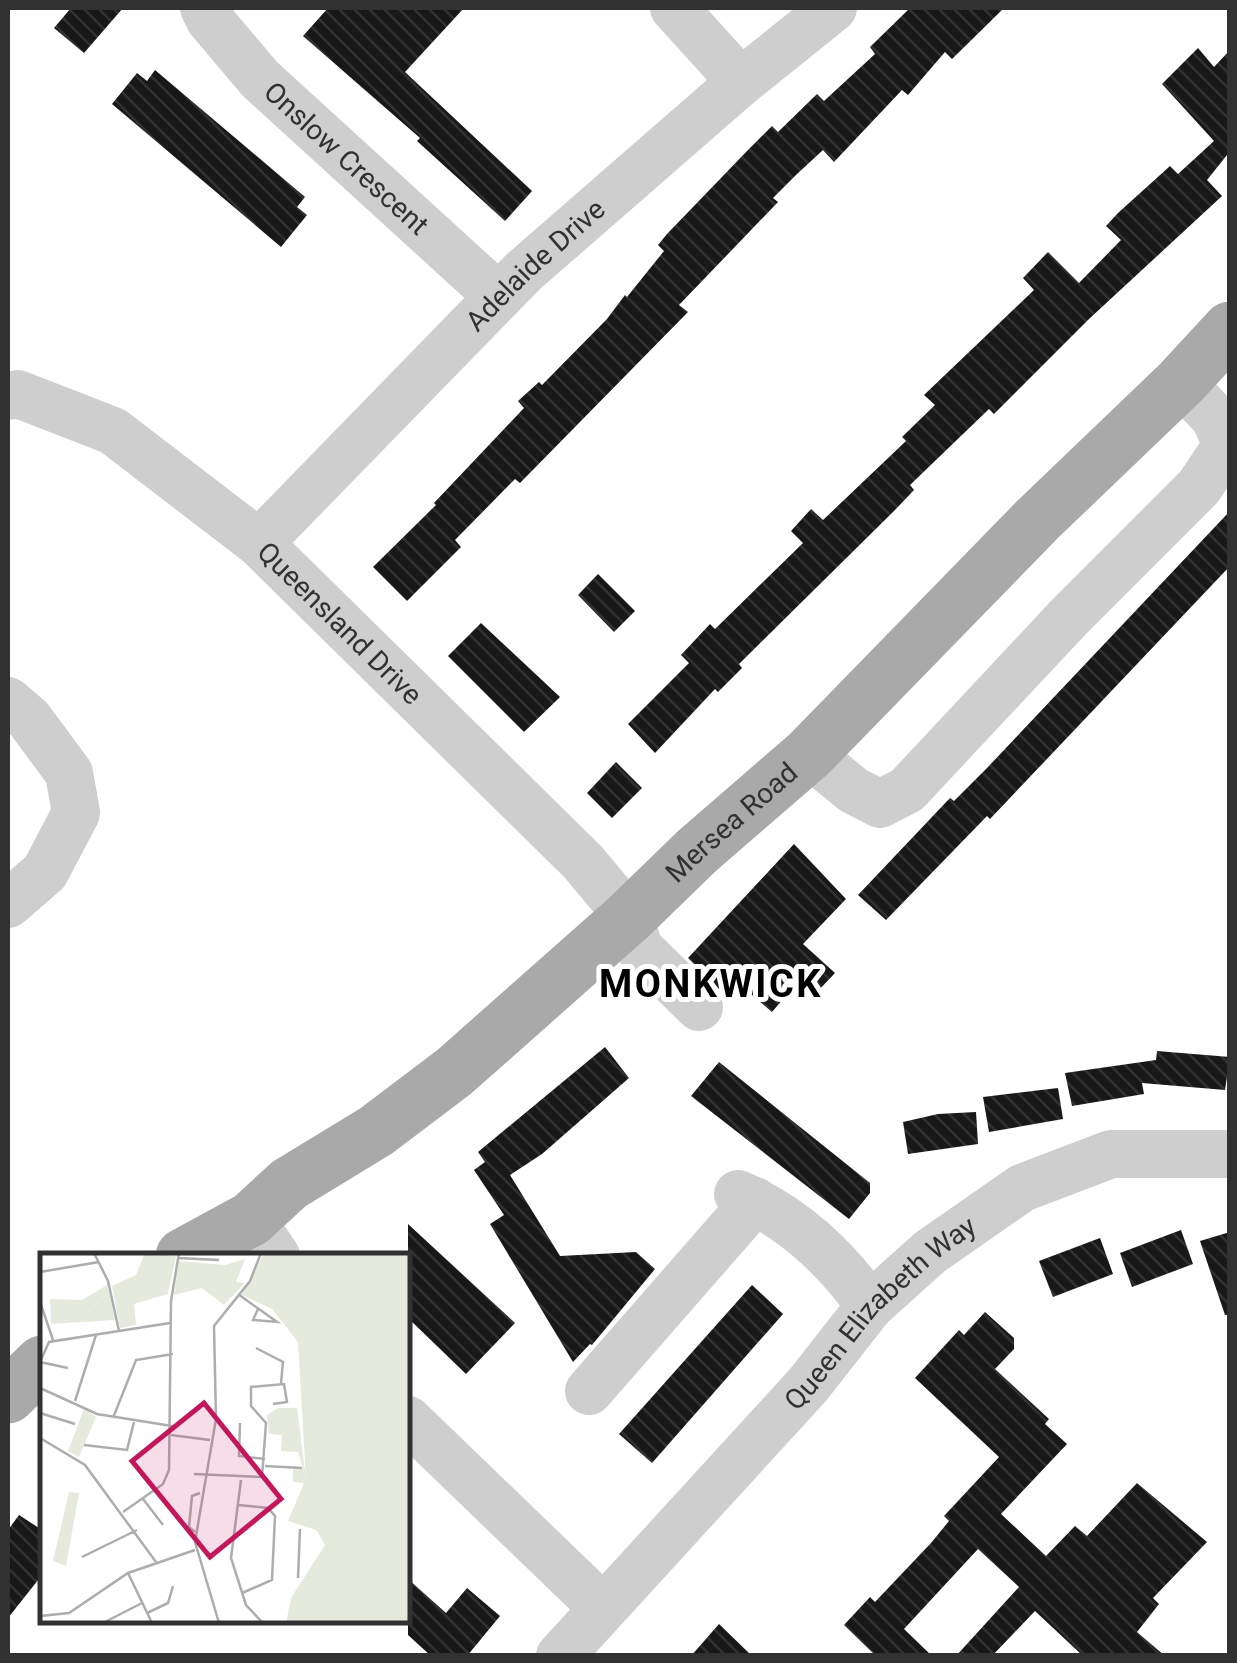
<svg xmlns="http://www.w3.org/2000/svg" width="1237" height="1663" font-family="Roboto,sans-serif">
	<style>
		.building { fill: url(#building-back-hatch) }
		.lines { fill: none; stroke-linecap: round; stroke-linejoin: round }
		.minor { stroke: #cecece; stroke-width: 48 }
		.major { stroke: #a9a9a9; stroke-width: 55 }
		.labels { text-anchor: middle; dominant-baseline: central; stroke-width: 10; stroke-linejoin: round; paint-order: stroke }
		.street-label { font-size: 28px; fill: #313131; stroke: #fff }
		.district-label { font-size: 38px; font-weight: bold; letter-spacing: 2.5px; fill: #000; stroke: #fff }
		.inset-road { fill: none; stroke: #adadad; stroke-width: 2.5 }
		.view { fill: #c2185b; fill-opacity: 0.15; stroke: #c2185b; stroke-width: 5 }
		.inset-edge { fill: none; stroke: #313131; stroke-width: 5 }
	</style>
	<defs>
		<pattern id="building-back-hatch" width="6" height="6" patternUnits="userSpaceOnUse" patternTransform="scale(2.5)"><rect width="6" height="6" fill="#181818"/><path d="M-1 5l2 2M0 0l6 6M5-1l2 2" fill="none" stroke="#313131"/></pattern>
	</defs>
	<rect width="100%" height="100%" fill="#fff"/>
	<g class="building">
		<polygon points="71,8 123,8 84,53 54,28"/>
		<polygon points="328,8 464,8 405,72 532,191 505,221 417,141 420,138 303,36"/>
		<polygon points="910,8 1004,8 952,59 945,52 908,95 902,90 834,162 823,150 797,174 773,198 778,202 679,305 688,312 520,483 515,479 455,540 461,547 407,601 373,567 436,505 434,503 524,408 518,401 539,382 542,385 607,319 625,295 627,297 664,251 658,245 667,234 747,151 772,126 778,132 817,94 824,101 875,54 870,47"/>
		<polygon points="1198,48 1214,67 1230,50 1230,157 1227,155 1207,180 1222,196 1089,319 994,414 989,409 910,485 914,490 895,510 739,664 742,668 718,692 715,689 655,753 628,724 689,663 681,655 710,624 715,629 803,543 791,531 811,509 823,520 906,441 902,437 935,405 924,395 1034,290 1023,278 1048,252 1079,283 1121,240 1106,226 1118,213 1170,166 1178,174 1214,141 1162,84"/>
		<polygon points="155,70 305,197 297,207 307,215 281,247 112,104 137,73 147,81"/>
		<polygon points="1230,511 1230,566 990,819 987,816 886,920 858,895 950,798 954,801 987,768"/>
		<polygon points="598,574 635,611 614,632 578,595"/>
		<polygon points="481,623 560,697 524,732 448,656"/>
		<polygon points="616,762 642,788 612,818 587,793"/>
		<polygon points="794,844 846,899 803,944 835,973 817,992 801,978 772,1012 730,976 719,989 688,958"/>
		<polygon points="605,1047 629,1078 542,1154 510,1175 560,1256 636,1252 655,1269 592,1345 590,1344 573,1362 490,1224 504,1215 474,1170 485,1162 478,1152"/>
		<polygon points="1157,1051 1230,1057 1225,1090 1142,1083 1144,1094 1072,1106 1065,1073 1156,1060"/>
		<polygon points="719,1062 870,1183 870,1193 849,1219 691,1096"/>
		<polygon points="1058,1088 1063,1119 989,1132 983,1097"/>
		<polygon points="976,1112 978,1144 908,1154 903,1122 938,1114"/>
		<polygon points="408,1224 515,1323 466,1374 408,1318"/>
		<polygon points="1181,1230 1193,1264 1132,1287 1120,1253"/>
		<polygon points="1230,1232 1230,1315 1225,1315 1200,1241"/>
		<polygon points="1100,1238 1113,1274 1053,1297 1039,1261"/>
		<polygon points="752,1285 783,1314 652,1463 619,1434"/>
		<polygon points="985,1312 1014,1338 1014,1349 995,1369 1049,1419 1045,1424 1067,1444 1001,1514 1046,1556 1075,1526 1087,1536 1137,1483 1207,1542 1153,1598 1159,1604 1137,1632 1165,1656 1083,1656 1035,1611 992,1656 956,1656 1019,1587 978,1549 904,1629 932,1656 876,1656 844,1625 870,1597 875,1602 931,1543 949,1521 944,1516 999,1457 915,1378 959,1330 964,1335"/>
		<polygon points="19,1515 42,1530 42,1575 8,1618 8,1530"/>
		<polygon points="408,1579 446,1613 467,1588 500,1616 467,1656 431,1656 408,1635"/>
		<polygon points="719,1624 752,1656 691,1656"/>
	</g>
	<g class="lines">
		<g class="minor">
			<path id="s1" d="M204,8L210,20L260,79L499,297"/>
			<polyline points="674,8 741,82"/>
			<path id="s2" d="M8,396L18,394L113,431L259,543L583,862L629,917L639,948L699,1007"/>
			<path id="s3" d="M259,543L523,272L741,82L833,8"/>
			<polyline points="8,701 29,719 69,773 76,813 45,872 8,904"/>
			<polyline points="809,754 853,790 880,804 907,790 1068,618 1199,487 1227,445 1215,418 1181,382"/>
			<path d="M738,1194C792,1216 837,1259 870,1306"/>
			<polyline points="251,1219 276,1256"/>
			<polyline points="589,1391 755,1201"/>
			<polyline points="408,1420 603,1608"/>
			<path id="s4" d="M560,1656L808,1385L870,1306L930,1252L1022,1188L1111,1154H1230"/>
		</g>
		<g class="major">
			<path id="s5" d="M183,1256L251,1219L289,1184L376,1131L454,1072L629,917L697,851L809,754L1037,520L1181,382L1230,329"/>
			<polyline points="8,1396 42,1363"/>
		</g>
	</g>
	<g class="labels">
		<g class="street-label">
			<text stroke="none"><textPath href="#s1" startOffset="208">Onslow Crescent</textPath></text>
			<text stroke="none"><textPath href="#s3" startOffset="392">Adelaide Drive</textPath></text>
			<text stroke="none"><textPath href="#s2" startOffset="410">Queensland Drive</textPath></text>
			<text stroke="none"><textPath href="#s5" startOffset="702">Mersea Road</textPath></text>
			<text stroke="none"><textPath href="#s4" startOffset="470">Queen Elizabeth Way</textPath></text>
		</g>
		<g class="district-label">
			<text x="711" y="984">MONKWICK</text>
		</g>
	</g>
	<g transform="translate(40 1253)">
		<rect width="370" height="370" fill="#fff"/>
		<path d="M105,0L136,3L128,41L94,51L96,72L80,75L72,33L96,22ZM224,0H370V370H246L251,345L285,292L259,247L264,230L253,229V216L263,215L258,199L241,198L242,182L229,181L227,162L238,155H257L266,226L260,88ZM205,6L196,29L205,30L184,52L162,35L134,42L139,8L185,12ZM67,32L69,39L45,63L11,71L10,46L42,47ZM44,156L56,164L39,204L28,198Z" fill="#e5eadd"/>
		<path d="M224,0H234L249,17L304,148L334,197L370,211V333L348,338L333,301L311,274L292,273L284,287L276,277L248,268L266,226L258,89L232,56L202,42ZM69,39L75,67L11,71L45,63ZM29,239L39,240L26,313L13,308Z" fill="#e5eadd"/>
		<path class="inset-road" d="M54,0L68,28L79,78M138,5L179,7M0,19L59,9M198,41L237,69L213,67L218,56M0,49L13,87M216,95L243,109L241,130M28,115L0,109L9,89L130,70M0,135L57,161L132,173M35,148L56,82M0,160L35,171M73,165L96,107L133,101M200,170L199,203L225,206M131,182L170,187M0,185L45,212L116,309M44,192L87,197L94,169M225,213L262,215M154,221L222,224L226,170L211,153V134L244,131L247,149L233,151M201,227L191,305L206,352L223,370M103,246L123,272M199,252L228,255L235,263L232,327L202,340M83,259L123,231L129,217L131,48L139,0M155,279L149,274L152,243L160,240M42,304L97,277M88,320L112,370M258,325L260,276M107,360L128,350L133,333M0,363L29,360L88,320L155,297M63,370L102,350M179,370L155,289L176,166L174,73L210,28L221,0"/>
		<path class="view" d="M164,150L241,246L170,304L92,208Z"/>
		<rect width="370" height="370" class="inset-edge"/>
	</g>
	<rect width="1237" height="1663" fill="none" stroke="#313131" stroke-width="20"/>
</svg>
